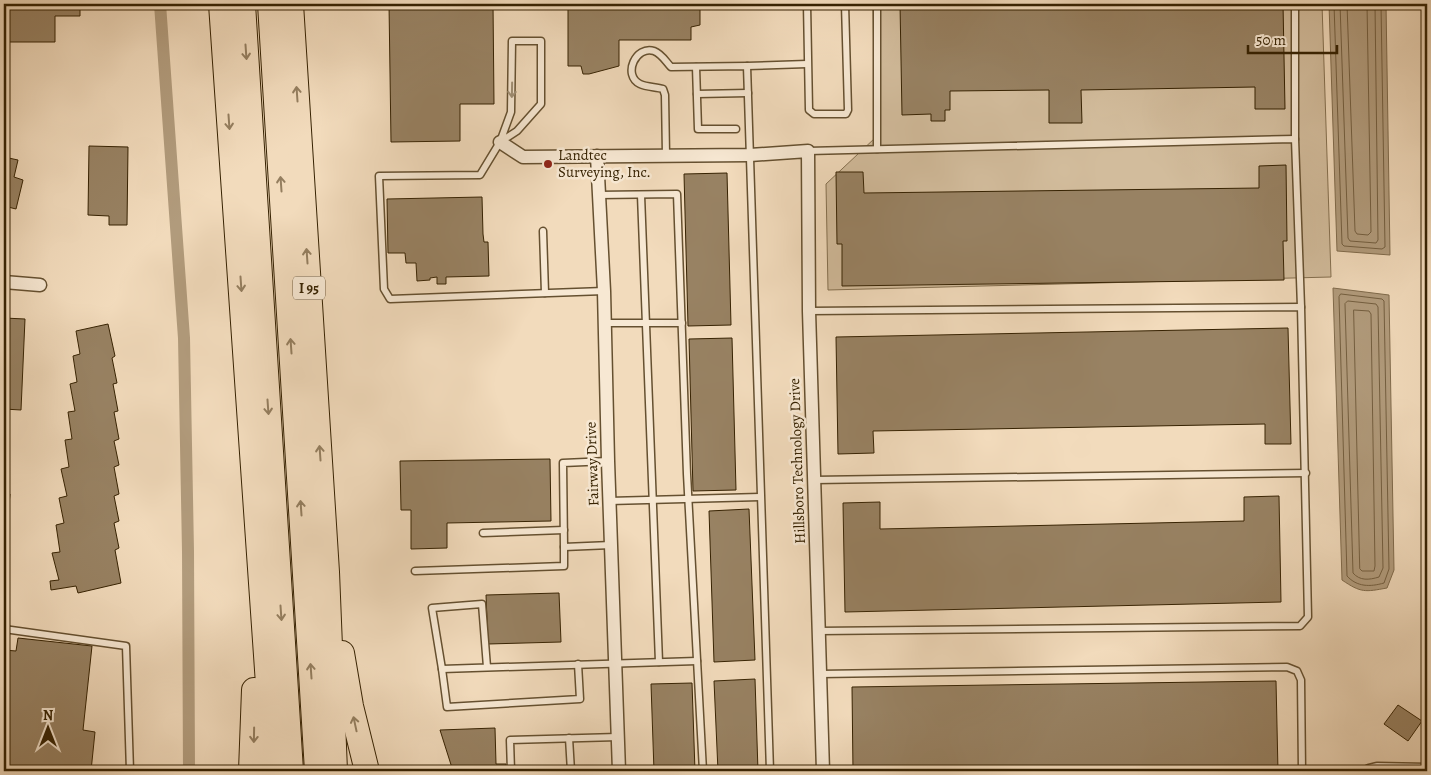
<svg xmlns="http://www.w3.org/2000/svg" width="1431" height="775" font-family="Alegreya,serif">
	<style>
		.green { fill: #d2bc9c; stroke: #846f4f }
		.water { fill: #b29c7d; stroke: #806b4c }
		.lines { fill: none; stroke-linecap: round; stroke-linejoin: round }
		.shore { stroke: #745f40; stroke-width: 1 }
		.canal { stroke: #b29c7d; stroke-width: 12 }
		.building { fill: #988263; stroke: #362202 }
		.service-casing { stroke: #655030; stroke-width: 9 }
		.minor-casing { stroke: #655030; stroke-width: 15 }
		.motorway-casing { stroke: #362202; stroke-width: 26 }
		.service { stroke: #f7e8d3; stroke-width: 6 }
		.minor { stroke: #f7e8d3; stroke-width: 12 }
		.motorway { stroke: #f2dbbc; stroke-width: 24 }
		.oneway { stroke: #947e5f }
		.oneway2 { stroke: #a08f75 }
		.poi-dot { fill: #8f2418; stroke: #f7e8d3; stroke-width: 2 }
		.labels { text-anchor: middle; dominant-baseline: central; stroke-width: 5; stroke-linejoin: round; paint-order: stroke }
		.shield { fill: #f7e8d3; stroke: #705d41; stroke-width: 1 }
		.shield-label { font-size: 14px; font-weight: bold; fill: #362202 }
		.poi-label { font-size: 15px; fill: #362202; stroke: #f7e8d3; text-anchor: start }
		.street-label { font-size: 15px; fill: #362202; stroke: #f7e8d3 }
	</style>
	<rect width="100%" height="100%" fill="#f2dbbc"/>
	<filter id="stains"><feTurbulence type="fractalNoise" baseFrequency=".004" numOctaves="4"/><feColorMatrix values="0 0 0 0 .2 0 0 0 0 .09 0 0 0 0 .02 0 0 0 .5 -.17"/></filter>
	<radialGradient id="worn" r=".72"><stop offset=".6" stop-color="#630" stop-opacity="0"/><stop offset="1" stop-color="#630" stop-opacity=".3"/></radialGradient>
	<polygon class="green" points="873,4 1322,4 1331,277 828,290 826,184 875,138"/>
	<g class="water">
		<polygon points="1329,4 1386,4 1390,255 1337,251"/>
		<path d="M1333,288L1389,295L1394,570L1387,588C1365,592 1361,593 1342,580Z"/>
	</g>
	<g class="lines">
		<g class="shore">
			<polyline points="1334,4 1342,244 1344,246 1382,249 1385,247 1381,4"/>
			<polyline points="1340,4 1348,238 1350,241 1376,243 1378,240 1375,4"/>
			<polyline points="1347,4 1355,231 1357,234 1368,235 1371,232 1367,4"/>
			<path d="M1341,294L1382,299L1384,301L1389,569L1384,583C1370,587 1357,587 1347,576L1339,297Z"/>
			<path d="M1348,301L1376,304L1378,307L1383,568L1379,577C1369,580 1360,581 1353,573L1345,304Z"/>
			<polygon points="1354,310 1369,311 1371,314 1375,566 1374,571 1362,571 1360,569"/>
		</g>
		<polyline class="canal" points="160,4 184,338 188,551 189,771"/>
	</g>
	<g class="building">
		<polygon points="4,4 80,4 80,16 55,16 55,42 4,42"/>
		<polygon points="389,4 493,4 494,104 460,104 460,141 391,142"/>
		<polygon points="543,4 700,4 700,25 691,27 691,40 619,40 619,66 589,74 583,74 581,66 568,66 568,9 543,9"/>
		<polygon points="900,4 1283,4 1285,109 1255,109 1255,87 1081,90 1082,123 1049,123 1049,90 950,91 950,110 945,110 945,121 931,121 931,114 902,115"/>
		<polygon points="89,146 128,147 127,225 109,225 109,216 88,215"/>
		<polygon points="4,157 18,160 14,177 23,180 16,209 4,206"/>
		<polygon points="1286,165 1287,241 1283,241 1284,280 842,286 842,244 837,244 836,172 863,172 864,193 1259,188 1259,166"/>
		<polygon points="727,173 731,325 688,326 684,174"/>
		<polygon points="482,197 483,234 484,242 488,242 489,276 446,277 446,284 437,284 437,277 430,278 430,280 417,281 416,263 406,263 405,253 388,253 387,199"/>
		<polygon points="4,318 25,319 21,410 4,409"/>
		<polygon points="108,324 115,356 112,358 117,383 113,384 118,411 114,412 119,439 114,441 119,465 114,467 119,494 114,496 119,521 114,523 119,548 115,550 121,583 78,593 76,586 51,590 50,581 59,580 52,553 60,552 56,525 64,523 59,498 67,496 61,469 69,467 65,440 72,439 68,412 75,411 70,384 77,382 73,356 80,354 76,331"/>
		<polygon points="1288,328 1291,444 1265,444 1265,424 873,431 874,453 838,454 836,337"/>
		<polygon points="732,338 736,490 693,491 689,339"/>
		<polygon points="550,459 551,521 447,523 447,548 411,549 411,510 401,510 400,461"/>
		<polygon points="4,493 10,494 4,557"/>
		<polygon points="1279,496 1281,602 845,612 843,503 880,502 880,529 1244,521 1244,497"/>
		<polygon points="749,509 755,660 714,662 709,511"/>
		<polygon points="559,593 561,642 488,644 486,595"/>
		<polygon points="18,638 92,646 83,730 95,732 91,771 64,769 64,771 4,771 4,650 16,651"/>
		<polygon points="755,679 758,771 718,771 714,681"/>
		<polygon points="1276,681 1278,771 853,771 852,687"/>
		<polygon points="692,683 695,771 654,771 651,684"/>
		<polygon points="1398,705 1422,721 1408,741 1384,724"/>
		<polygon points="495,728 496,764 506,764 506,771 453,771 440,730"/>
	</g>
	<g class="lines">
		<g class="service-casing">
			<g id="service">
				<polyline points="807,4 809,110 814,114 846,114 848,110 845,4"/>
				<polyline points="877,4 877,149"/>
				<polyline points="1295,4 1295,139"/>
				<polyline points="747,66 807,64"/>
				<polyline points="696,67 698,129 736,129"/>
				<polyline points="697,94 748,93"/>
				<polyline points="500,142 511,112 512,41 541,41 541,104 517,131 500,142 480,175 379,176 384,289 390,299 604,291"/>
				<polyline points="808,151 1295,139 1301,307"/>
				<path d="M666,155L665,95L663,89C656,87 646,87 640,84C622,75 636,45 654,51C662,54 666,62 671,67L747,66L770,771"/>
				<polyline points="598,195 677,194 687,474 703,771"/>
				<polyline points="641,195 659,662"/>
				<polyline points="543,231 545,293"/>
				<polyline points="809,311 1301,307 1308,617 1300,626 818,631"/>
				<polyline points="605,323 682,323"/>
				<polyline points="608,461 563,463 564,547 611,545"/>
				<polyline points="814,480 1306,473"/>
				<polyline points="609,501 760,497"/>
				<polyline points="483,533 564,530"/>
				<polyline points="415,571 564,566 564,547"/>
				<polyline points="4,629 126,646 130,771"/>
				<polyline points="487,667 482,604 432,608 442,669 697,661"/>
				<polyline points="442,669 447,707 580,699 578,664"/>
				<polyline points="820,674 1287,667 1297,671 1301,680 1302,771"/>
				<polyline points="569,738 571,771"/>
				<polyline points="511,771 510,740 618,737"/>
			</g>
		</g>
		<g class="minor-casing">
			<g id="minor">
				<polyline points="500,142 523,157 750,155 808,151 809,311 823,771"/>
				<polyline points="597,156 604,291 608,461 619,771"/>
				<polyline points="4,282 40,285"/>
				<polyline points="1369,771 1377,769 1427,770"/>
			</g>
		</g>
		<g class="motorway-casing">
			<g id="motorway">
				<polyline points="221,4 274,771"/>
				<polyline points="243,4 291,771"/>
				<polyline points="270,4 317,771"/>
				<polyline points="291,4 327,572 335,771"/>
				<polyline points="342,653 351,706 367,771"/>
				<polyline points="251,771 254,690"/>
			</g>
		</g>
		<use href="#service" class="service"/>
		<use href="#minor" class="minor"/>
		<use href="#motorway" class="motorway"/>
	</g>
	<defs><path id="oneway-shaft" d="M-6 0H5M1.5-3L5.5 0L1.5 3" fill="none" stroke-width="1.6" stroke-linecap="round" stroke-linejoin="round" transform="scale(1.25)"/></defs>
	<g class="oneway">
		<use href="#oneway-shaft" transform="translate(246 52) rotate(86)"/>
		<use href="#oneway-shaft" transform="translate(297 94) rotate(-94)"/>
		<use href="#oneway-shaft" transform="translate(229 122) rotate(86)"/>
		<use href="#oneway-shaft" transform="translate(281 184) rotate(-94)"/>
		<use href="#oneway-shaft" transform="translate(307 256) rotate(-94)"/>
		<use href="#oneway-shaft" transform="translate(241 284) rotate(86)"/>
		<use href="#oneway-shaft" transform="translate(291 346) rotate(-94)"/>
		<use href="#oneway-shaft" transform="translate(268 407) rotate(86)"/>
		<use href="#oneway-shaft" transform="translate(320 453) rotate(-94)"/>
		<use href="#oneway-shaft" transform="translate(301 508) rotate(-94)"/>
		<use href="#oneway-shaft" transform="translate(281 613) rotate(86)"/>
		<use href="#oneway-shaft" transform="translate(311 671) rotate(-94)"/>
		<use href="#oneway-shaft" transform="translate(355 724) rotate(-102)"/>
		<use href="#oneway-shaft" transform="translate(254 735) rotate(91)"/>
	</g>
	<use class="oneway2" href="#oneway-shaft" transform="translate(512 90) rotate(91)"/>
	<circle class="poi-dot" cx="548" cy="164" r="5"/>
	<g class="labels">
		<rect class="shield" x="293" y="276.5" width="32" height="23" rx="4"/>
		<g class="shield-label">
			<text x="309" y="288">I 95</text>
		</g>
		<g class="poi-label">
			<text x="558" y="155">Landtec<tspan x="558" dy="17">Surveying, Inc.</tspan></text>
		</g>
		<g class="street-label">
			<text transform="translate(797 461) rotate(-92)">Hillsboro Technology Drive</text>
			<text transform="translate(592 464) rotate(-92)">Fairway Drive</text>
		</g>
	</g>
	<rect width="1431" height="775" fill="none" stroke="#f2dbbc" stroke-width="20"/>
	<rect x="5" y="5" width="1421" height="765" fill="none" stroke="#362202" stroke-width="2.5"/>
	<rect x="10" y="10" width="1411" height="755" fill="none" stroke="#362202"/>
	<g transform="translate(48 728)" stroke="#f7e8d3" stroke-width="4" paint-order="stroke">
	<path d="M0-4L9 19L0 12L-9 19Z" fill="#362202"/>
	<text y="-8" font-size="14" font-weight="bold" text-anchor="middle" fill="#362202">N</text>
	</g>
	<path d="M1248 45v8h89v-8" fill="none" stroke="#362202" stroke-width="2.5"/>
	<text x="1256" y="45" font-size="15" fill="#362202" stroke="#f7e8d3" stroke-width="4" paint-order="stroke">50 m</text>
	<rect width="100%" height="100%" filter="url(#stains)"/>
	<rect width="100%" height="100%" fill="url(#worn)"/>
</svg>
